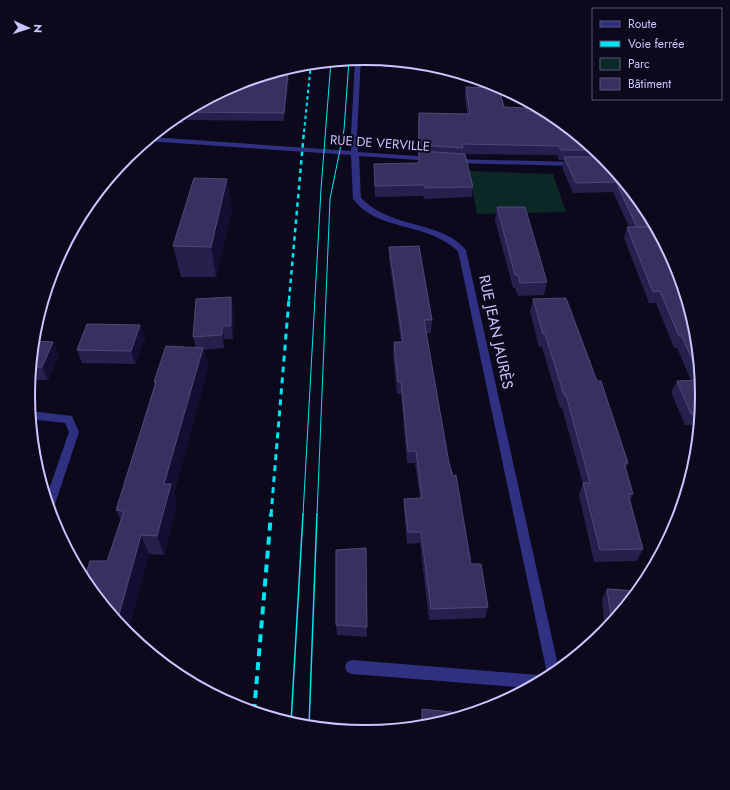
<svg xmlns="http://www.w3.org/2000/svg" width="730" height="790" font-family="Jost,sans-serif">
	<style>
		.green { fill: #0c2826 }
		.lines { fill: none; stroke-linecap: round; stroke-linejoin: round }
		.minor { fill: #2f3082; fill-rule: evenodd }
		.tram-far1 { stroke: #00e5f1; stroke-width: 1 }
		.tram { stroke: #00e5f1; stroke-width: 1.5 }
		.rail-far3 { stroke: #00e5f1; stroke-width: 2; stroke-dasharray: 3.5 3; stroke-linecap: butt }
		.rail-far2 { stroke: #00e5f1; stroke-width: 2.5; stroke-dasharray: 4.5 4; stroke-linecap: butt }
		.rail-far1 { stroke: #00e5f1; stroke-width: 3; stroke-dasharray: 6 5; stroke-linecap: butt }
		.rail { stroke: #00e5f1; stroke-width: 4; stroke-dasharray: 8 6; stroke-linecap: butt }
		.wall { fill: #26204d }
		.shaded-wall { fill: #140f32 }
		.building { fill: #383160; stroke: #4e4979 }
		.labels { text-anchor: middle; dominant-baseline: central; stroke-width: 4; stroke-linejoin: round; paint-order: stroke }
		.far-street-label { font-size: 13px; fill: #c9c6ff; stroke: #0c091d }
		.street-label { font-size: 15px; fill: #c9c6ff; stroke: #0c091d }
		.rim { fill: none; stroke: #c9c6ff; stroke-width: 2 }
	</style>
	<rect width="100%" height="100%" fill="#0c091d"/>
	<polygon class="green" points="469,171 553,174 566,212 477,214"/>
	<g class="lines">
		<g class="minor">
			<path d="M361,58L357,135L358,152L432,157L436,159L432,161L359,156L361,198C391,229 443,221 466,250L559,670L548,678L458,251C451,245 443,240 434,236C406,224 373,225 353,199L351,155L146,141L151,137L351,151V135L355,59Z"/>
			<polygon points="451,159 576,162 580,164 576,166 454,163 451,163"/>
			<polygon points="30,411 72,416 79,432 54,507 50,511 46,498 69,432 65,423 30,419"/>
			<polygon points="352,660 539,675 545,679 529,688 352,674 347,672 345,667 347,662"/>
		</g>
		<g class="tram-far1">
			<polyline points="303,515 321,189 331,61"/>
			<polyline points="317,515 330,199 344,130 349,60"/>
		</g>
		<g class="tram">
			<polyline points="291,723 303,514"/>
			<polyline points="309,726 317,514"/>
		</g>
		<polyline class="rail-far3" points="304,132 311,63"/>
		<polyline class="rail-far2" points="289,300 304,131"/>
		<polyline class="rail-far1" points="271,515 289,299"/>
		<polyline class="rail" points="254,712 271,514"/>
	</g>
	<g class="wall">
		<polygon points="288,72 289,80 284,121 185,120 184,123 167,124 178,115"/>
		<polygon points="466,87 504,107 552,115 603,157 696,329 702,395 699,425 685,425 671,392 677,381 691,380 677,348 674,348 656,303 649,303 624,238 627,227 629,227 613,192 573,193 562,167 564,160 559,160 557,155 463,154 473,187 472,197 424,199 423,196 375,197 374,174 374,164 418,163 418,123 419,113 467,114 465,97"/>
		<polygon points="497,207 547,282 544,295 518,296 515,288 513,288 495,220"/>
		<polygon points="232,209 216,277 181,277 173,246"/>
		<polygon points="389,247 432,320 431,333 426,333 449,463 471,564 488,607 485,618 429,620 420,543 407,544 404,511 404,499 420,498 415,463 407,463 401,394 397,394 393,355 394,342 401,342 389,259"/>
		<polygon points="231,297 234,310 233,339 224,339 224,348 204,350 208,368 174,493 177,503 164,555 149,554 121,520 116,510 155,385 154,382 196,348 193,337"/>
		<polygon points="533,299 597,381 628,463 626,469 633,494 630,501 643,549 637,561 594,562 579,495 583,484 562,408 560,408 542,347 539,347 530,312"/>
		<polygon points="140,325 145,338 135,364 82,363 77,350"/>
		<polygon points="33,341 59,354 48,380 30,380"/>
		<polygon points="366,548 367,637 337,635 336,625"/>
		<polygon points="607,589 638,591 605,631 602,599"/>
		<polygon points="422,709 431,726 420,727"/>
	</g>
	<g class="shaded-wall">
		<polygon points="288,72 289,80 284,121 284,113"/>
		<polygon points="183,112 185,120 184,123 182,115"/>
		<polygon points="227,179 232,209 216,277 211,247"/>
		<polygon points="231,297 234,310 233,339 231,326"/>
		<polygon points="140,325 145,338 135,364 131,351"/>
		<polygon points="222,326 224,339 224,348 222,335"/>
		<polygon points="53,342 59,354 48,380 42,367"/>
		<polygon points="203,348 208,368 174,493 177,503 164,555 157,536 164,484"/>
		<polygon points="30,414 35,424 32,433"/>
		<polygon points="32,439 34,443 33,446"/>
		<polygon points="141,535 149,554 128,634 117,622"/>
	</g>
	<g class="building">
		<polygon points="275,72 288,72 284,113 183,112 182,115 177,115 236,84"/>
		<polygon points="466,87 499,88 504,107 527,108 527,111 547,112 552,115 596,150 561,150 559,146 462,144 463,148 419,145 419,113 470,114"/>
		<polygon points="419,151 465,154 473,187 425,188 424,185 375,186 374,164 419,163"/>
		<polygon points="564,157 604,157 645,208 656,227 637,227 616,182 576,183"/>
		<polygon points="194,178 227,179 211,247 173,246"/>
		<polygon points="497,207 525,207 547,282 520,283 518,275 515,275"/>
		<polygon points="627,227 656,227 671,256 678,273 696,329 700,378 682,336 679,336 660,291 653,292"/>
		<polygon points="419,246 432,320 424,320 449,463 453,476 456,475 471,564 481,564 488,607 431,609 421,532 408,532 404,499 422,498 416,451 408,451 401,381 398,382 394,342 403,342 389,247"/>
		<polygon points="231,297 231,326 222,326 222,335 193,337 196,299"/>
		<polygon points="566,298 597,381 601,381 628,463 624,463 633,494 628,494 643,549 600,550 583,483 590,483 566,395 564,395 545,334 543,334 533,299"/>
		<polygon points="87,324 140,325 131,351 77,350"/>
		<polygon points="33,341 53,342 42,367 31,367"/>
		<polygon points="166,346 203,348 164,484 171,484 157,536 141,535 117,622 84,580 90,561 107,561 124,511 116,510 156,382 154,382"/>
		<polygon points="701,380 702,395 700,414 691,414 677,381"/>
		<polygon points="366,548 367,627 336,625 336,550"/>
		<polygon points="607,589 638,591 612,623"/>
		<polygon points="422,709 470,714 431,726 422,726"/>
	</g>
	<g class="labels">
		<g class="far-street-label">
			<text transform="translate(380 143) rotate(4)">RUE DE VERVILLE</text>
		</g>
		<g class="street-label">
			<text transform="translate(496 332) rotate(78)">RUE JEAN JAURÈS</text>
		</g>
	</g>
	<path d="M0 0H730V790H0ZM35 395a330 330 0 1 1 660 0a330 330 0 1 1-660 0Z" fill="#0c091d" fill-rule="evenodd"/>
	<path class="rim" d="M35 395a330 330 0 1 1 660 0a330 330 0 1 1-660 0Z"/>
	<rect x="592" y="8" width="130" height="92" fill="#0c091d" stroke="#585577"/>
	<rect x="600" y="21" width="20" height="6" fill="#2f3082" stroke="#585577"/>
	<text x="628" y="28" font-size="12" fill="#c9c6ff">Route</text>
	<rect x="600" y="41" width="20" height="6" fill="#00e5f1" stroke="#585577"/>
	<text x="628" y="48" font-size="12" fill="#c9c6ff">Voie ferrée</text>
	<rect x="600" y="58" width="20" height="12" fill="#0c2826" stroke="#585577"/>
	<text x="628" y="68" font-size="12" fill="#c9c6ff">Parc</text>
	<rect x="600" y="78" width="20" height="12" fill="#383160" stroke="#585577"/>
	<text x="628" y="88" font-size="12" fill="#c9c6ff">Bâtiment</text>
	<g transform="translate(28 28) rotate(93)" stroke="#0c091d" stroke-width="3" paint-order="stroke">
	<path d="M0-3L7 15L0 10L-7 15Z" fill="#c9c6ff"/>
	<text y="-6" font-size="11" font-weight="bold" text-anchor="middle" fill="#c9c6ff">N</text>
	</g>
</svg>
